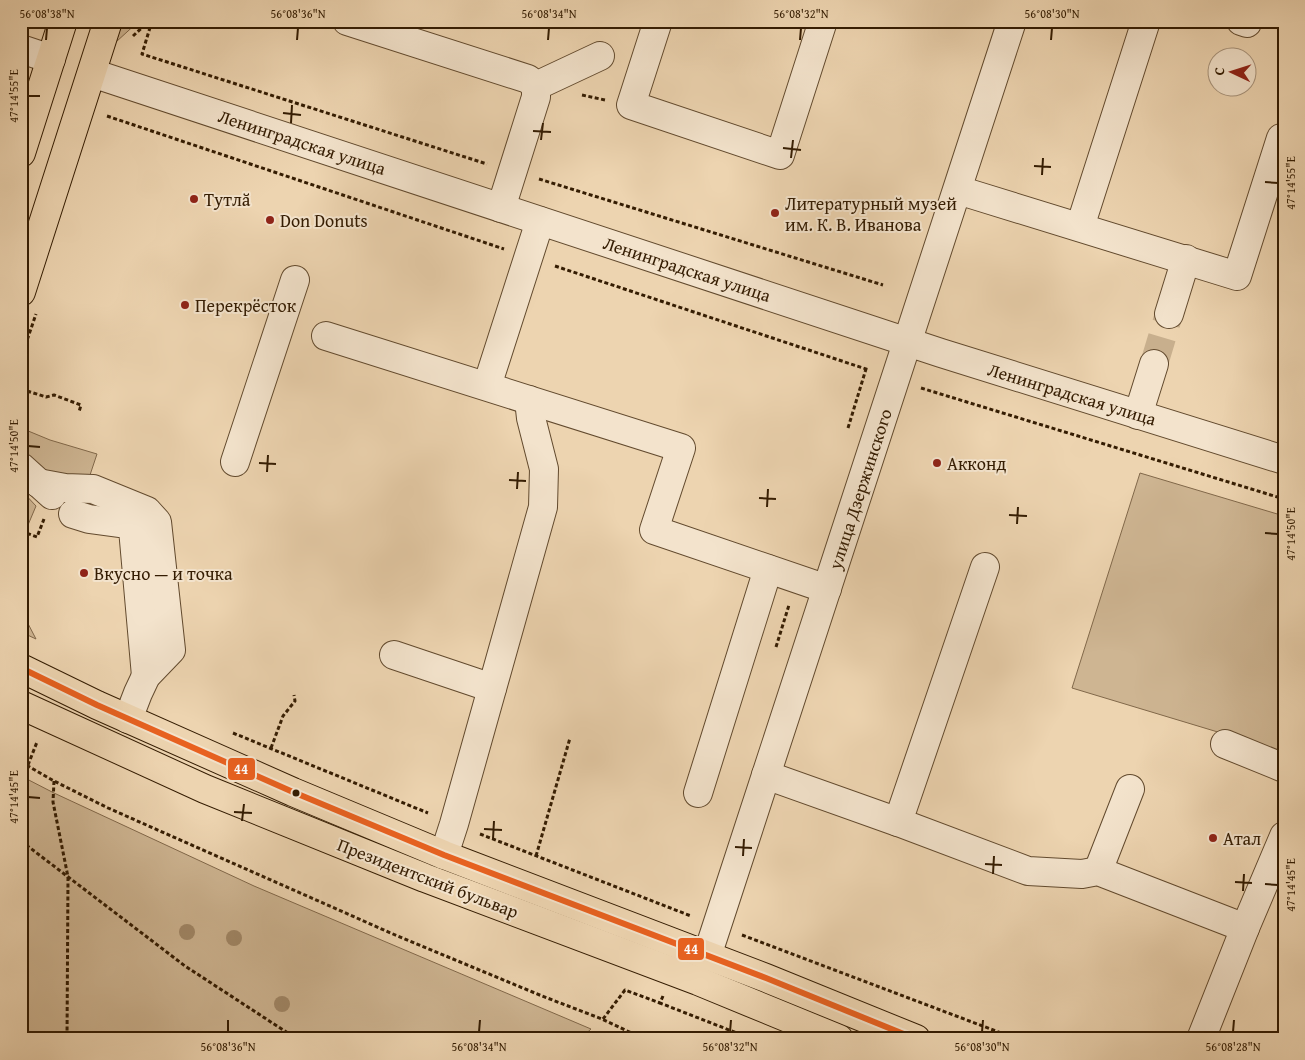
<svg xmlns="http://www.w3.org/2000/svg" width="1305" height="1060" font-family="'Gentium Book Plus',serif">
	<style>
		.green { fill: #ceb592; stroke: #81684a }
		.lines { fill: none; stroke-linecap: round; stroke-linejoin: round }
		.minor-tunnel { stroke: #c8af8d; stroke-width: 28; stroke-dasharray: 28 14; stroke-linecap: butt }
		.minor-casing { stroke: #624a2e; stroke-width: 30 }
		.major-casing { stroke: #341c02; stroke-width: 30 }
		.path { stroke: #341c02; stroke-width: 3; stroke-dasharray: 4 2.5; stroke-linecap: butt }
		.minor { stroke: #f3e3cc; stroke-width: 28 }
		.major { stroke: #edd4b0; stroke-width: 28 }
		.bus-1-casing { stroke: #f3e3cc; stroke-width: 10 }
		.bus-1 { stroke: #e86120; stroke-width: 6 }
		.tree { fill: #a18868 }
		.ticks { fill: none; stroke: #341c02; stroke-width: 2 }
		.poi-dot { fill: #8f2418; stroke: #f3e3cc; stroke-width: 2 }
		.bus-dot { fill: #341c02; stroke: #f3e3cc; stroke-width: 2 }
		.labels { text-anchor: middle; dominant-baseline: central; stroke-width: 4; stroke-linejoin: round; paint-order: stroke }
		.street-label { font-size: 18px; fill: #341c02; stroke: #f3e3cc }
		.poi-label { font-size: 18px; fill: #341c02; stroke: #f3e3cc; text-anchor: start }
		.line-badge { stroke: #f3e3cc; stroke-width: 2 }
		.badge-label { font-size: 14px; text-anchor: middle; font-weight: bold; fill: #fff }
		.neatline { fill: none; stroke: #341c02; stroke-width: 2 }
		.ticks-label { font-size: 12px; text-anchor: middle; fill: #341c02 }
	</style>
	<rect width="100%" height="100%" fill="#edd4b0"/>
	<filter id="stains"><feTurbulence type="fractalNoise" baseFrequency=".004" numOctaves="4"/><feColorMatrix values="0 0 0 0 .2 0 0 0 0 .09 0 0 0 0 .02 0 0 0 .5 -.17"/></filter>
	<radialGradient id="worn" r=".72"><stop offset=".6" stop-color="#630" stop-opacity="0"/><stop offset="1" stop-color="#630" stop-opacity=".3"/></radialGradient>
	<g class="green">
		<polygon points="123,21 139,21 116,42"/>
		<polygon points="21,428 50,440 97,454 90,475 64,481 48,478 21,453"/>
		<polygon points="1140,473 1284,516 1284,752 1072,688"/>
		<polygon points="21,490 36,506 28,525 21,522"/>
		<polygon points="21,606 23,614 36,639 21,632"/>
		<polygon points="21,776 54,793 254,886 591,1029 580,1039 21,1039"/>
	</g>
	<g class="lines">
		<polyline class="minor-tunnel" points="1154,364 1169,314"/>
		<g class="minor-casing">
			<g id="minor">
				<polyline points="347,21 528,79 536,86 536,97 501,208"/>
				<polyline points="658,21 631,105 780,155 823,21"/>
				<polyline points="1241,21 1247,23"/>
				<polyline points="21,49 51,59"/>
				<polyline points="92,73 941,353 1284,460"/>
				<polyline points="536,86 600,56"/>
				<polyline points="958,190 1237,276 1281,138"/>
				<polyline points="1080,227 1146,21"/>
				<polyline points="1169,314 1186,259"/>
				<polyline points="326,336 681,448 654,530 827,589"/>
				<polyline points="487,386 540,221"/>
				<polyline points="1138,415 1154,364"/>
				<polyline points="235,462 295,280"/>
				<polyline points="21,467 52,495"/>
				<polyline points="38,483 65,488 93,489 147,511 157,522 171,650 146,676 138,693 128,719"/>
				<polyline points="73,514 89,519 126,524 133,529 146,676"/>
				<polyline points="985,567 898,822 1028,871 1082,874 1098,871 1245,928"/>
				<polyline points="394,655 492,688"/>
				<polyline points="1225,744 1284,768"/>
				<polyline points="766,775 898,822"/>
				<polyline points="698,793 768,569"/>
				<polyline points="444,855 454,824 543,507 544,469 531,418 529,400"/>
				<polyline points="1098,871 1130,789"/>
				<polyline points="707,956 1012,21"/>
				<polyline points="1201,1039 1245,928 1284,836"/>
			</g>
		</g>
		<g class="major-casing">
			<g id="major">
				<polyline points="21,153 63,21"/>
				<polyline points="21,292 108,21"/>
				<polyline points="21,668 97,705 293,792 444,855 766,978 916,1039"/>
				<polyline points="21,705 205,789 425,878 698,981 839,1039"/>
			</g>
		</g>
		<g class="path">
			<polyline points="152,21 142,54 487,164"/>
			<polyline points="133,36 149,21"/>
			<polyline points="582,95 605,100"/>
			<polyline points="107,116 504,249"/>
			<polyline points="539,179 883,285"/>
			<polyline points="555,266 869,370"/>
			<polyline points="21,358 36,314"/>
			<polyline points="921,388 1284,499"/>
			<polyline points="21,389 46,397 54,395 81,405 79,412"/>
			<polyline points="848,428 866,369"/>
			<polyline points="21,531 37,537 44,519"/>
			<polyline points="776,647 789,605"/>
			<polyline points="233,733 428,813"/>
			<polyline points="271,748 283,716 295,701 294,695"/>
			<polyline points="21,762 54,781 108,808 393,934 542,996 602,1019 644,1039"/>
			<polyline points="28,765 37,742"/>
			<polyline points="54,781 53,802 68,877 67,1039"/>
			<polyline points="480,834 691,916"/>
			<polyline points="21,841 185,966 297,1039"/>
			<polyline points="536,856 570,738"/>
			<polyline points="742,935 1017,1039"/>
			<polyline points="663,996 660,1003 742,1035"/>
			<polyline points="603,1019 625,990 660,1003"/>
		</g>
		<use href="#minor" class="minor"/>
		<use href="#major" class="major"/>
		<g class="bus-1-casing">
			<polyline id="bus-1" points="21,668 97,705 293,792 444,855 766,978 916,1039"/>
		</g>
		<use href="#bus-1" class="bus-1"/>
	</g>
	<g class="tree">
		<circle cx="187" cy="932" r="8"/>
		<circle cx="234" cy="938" r="8"/>
		<circle cx="282" cy="1004" r="8"/>
	</g>
	<path class="ticks" d="M46,40L47,28M297,40L298,28M548,40L549,28M800,40L801,28M1051,40L1052,28M28,96H40M283,113L301,115M291,123L292,105M533,131L551,132M541,140L543,123M783,148L801,150M791,158L793,140M1034,166L1051,167M1042,175L1043,158M1265,182L1278,183M28,446L40,447M259,463L276,464M267,472L268,455M509,480L526,481M517,489L518,472M759,498L776,499M767,507L768,489M1009,515L1027,516M1017,524L1018,507M1265,533L1278,534M28,797L40,798M234,812L252,813M242,821L244,804M484,829L502,830M493,839L494,821M735,847L752,848M743,856L744,839M985,864L1002,865M993,874L994,856M1235,882L1252,883M1265,884L1278,885M1243,891L1244,874M228,1032V1020M479,1032L480,1020M730,1032L731,1020M982,1032L983,1020M1233,1032L1234,1020"/>
	<g class="poi-dot">
		<circle cx="194" cy="199" r="5"/>
		<circle cx="775" cy="213" r="5"/>
		<circle cx="270" cy="220" r="5"/>
		<circle cx="185" cy="305" r="5"/>
		<circle cx="937" cy="463" r="5"/>
		<circle cx="84" cy="573" r="5"/>
		<circle cx="1213" cy="838" r="5"/>
	</g>
	<circle class="bus-dot" cx="296" cy="793" r="4.5"/>
	<g class="labels">
		<g class="street-label">
			<text transform="translate(302 142) rotate(18)">Ленинградская улица</text>
			<text transform="translate(687 269) rotate(18)">Ленинградская улица</text>
			<text transform="translate(1072 394) rotate(17)">Ленинградская улица</text>
			<text transform="translate(860 489) rotate(-72)">улица Дзержинского</text>
			<text transform="translate(428 878) rotate(21)">Президентский бульвар</text>
		</g>
		<g class="poi-label">
			<text x="204" y="199">Тутлӑ</text>
			<text x="785" y="203">Литературный музей<tspan x="785" dy="21">им. К. В. Иванова</tspan></text>
			<text x="280" y="220">Don Donuts</text>
			<text x="195" y="305">Перекрёсток</text>
			<text x="947" y="463">Акконд</text>
			<text x="94" y="573">Вкусно — и точка</text>
			<text x="1223" y="838">Атал</text>
		</g>
	</g>
	<g class="line-badge">
		<rect x="227" y="757" width="29" height="24" rx="5" fill="#e86120"/>
		<rect x="677" y="937" width="28" height="24" rx="5" fill="#e86120"/>
	</g>
	<g class="badge-label">
		<text x="241" y="774">44</text>
		<text x="691" y="954">44</text>
	</g>
	<rect width="1305" height="1060" fill="none" stroke="#edd4b0" stroke-width="55"/>
	<g transform="translate(1232 72) rotate(274)"><circle r="24" fill="#f3e3cc" stroke="#a7937b"/>
	<path d="M0-4L9 19L0 12L-9 19Z" fill="#8f2418"/>
	<text y="-8" font-size="14" font-weight="bold" text-anchor="middle" fill="#341c02">С</text>
	</g>
	<rect x="28" y="28" width="1250" height="1004" class="neatline"/>
	<g class="ticks-label">
		<text x="47" y="18">56°08'38"N</text>
		<text x="298" y="18">56°08'36"N</text>
		<text x="549" y="18">56°08'34"N</text>
		<text x="801" y="18">56°08'32"N</text>
		<text x="1052" y="18">56°08'30"N</text>
		<text transform="translate(14 96) rotate(-90)" y="4">47°14'55"E</text>
		<text transform="translate(1291 183) rotate(-90)" y="4">47°14'55"E</text>
		<text transform="translate(14 446) rotate(-90)" y="4">47°14'50"E</text>
		<text transform="translate(1291 534) rotate(-90)" y="4">47°14'50"E</text>
		<text transform="translate(14 797) rotate(-90)" y="4">47°14'45"E</text>
		<text transform="translate(1291 885) rotate(-90)" y="4">47°14'45"E</text>
		<text x="228" y="1051">56°08'36"N</text>
		<text x="479" y="1051">56°08'34"N</text>
		<text x="730" y="1051">56°08'32"N</text>
		<text x="982" y="1051">56°08'30"N</text>
		<text x="1233" y="1051">56°08'28"N</text>
	</g>
	<rect width="100%" height="100%" filter="url(#stains)"/>
	<rect width="100%" height="100%" fill="url(#worn)"/>
</svg>
